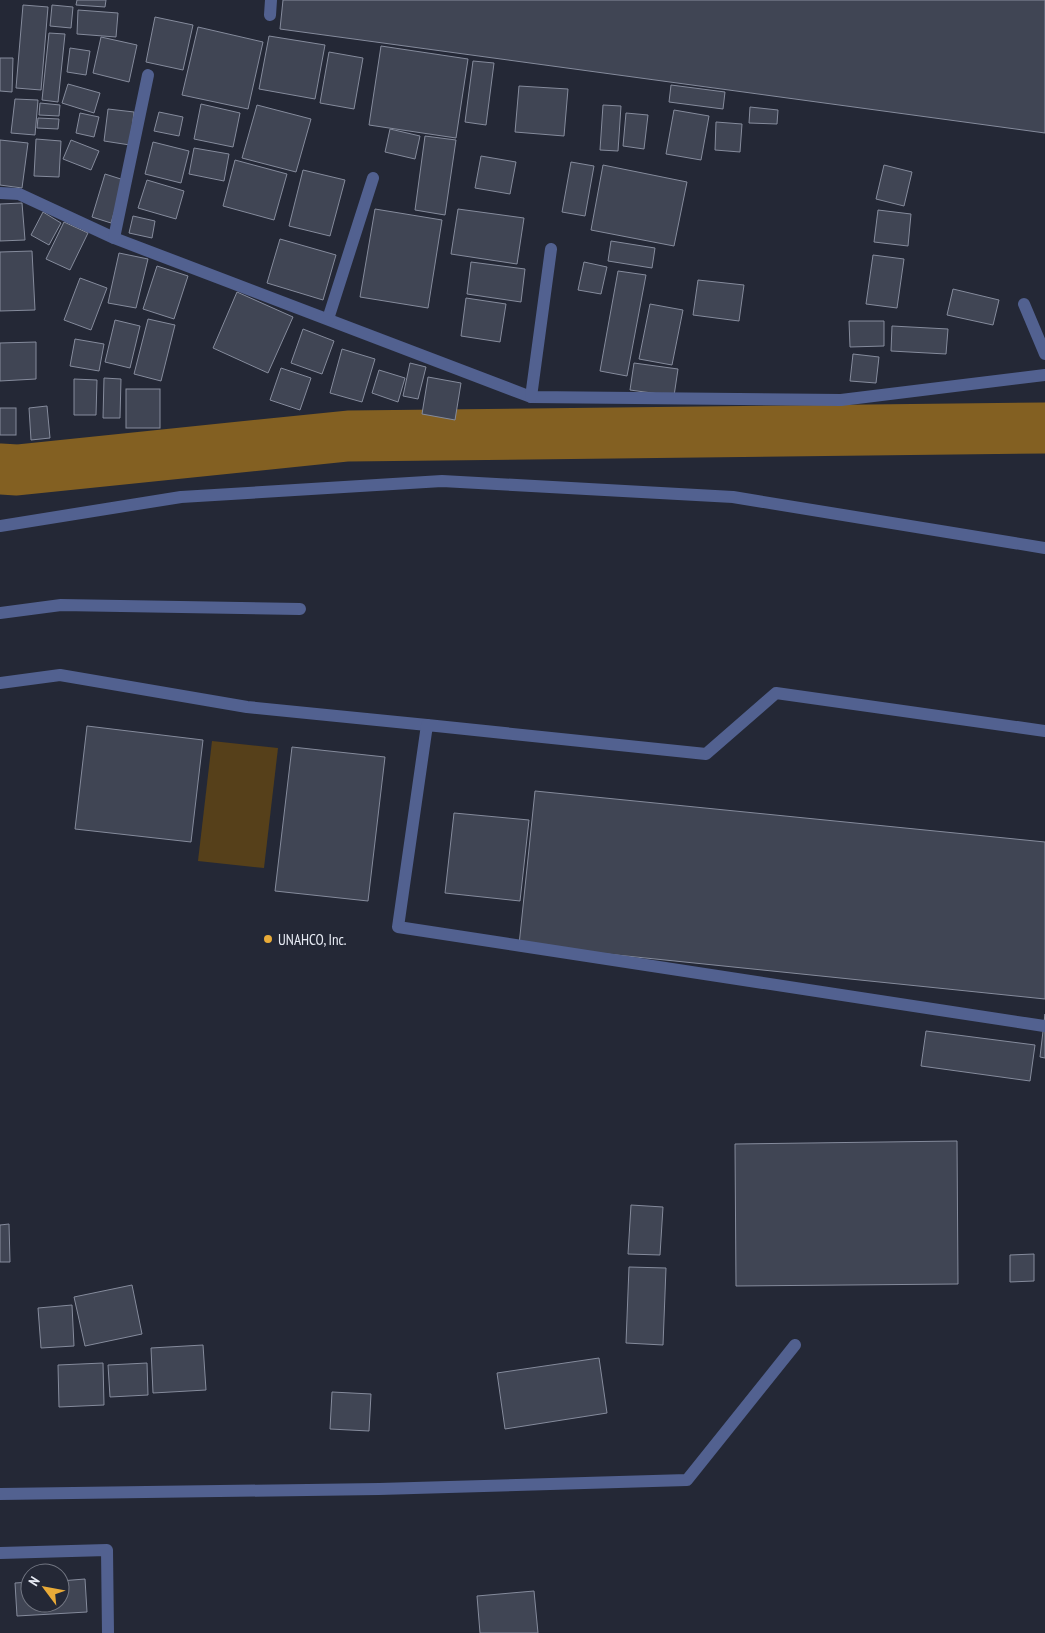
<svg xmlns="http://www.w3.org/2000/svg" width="1045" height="1633" font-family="'PT Sans Narrow',sans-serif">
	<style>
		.green { fill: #56401a }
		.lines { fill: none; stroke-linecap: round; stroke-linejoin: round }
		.river { stroke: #836022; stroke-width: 51 }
		.building { fill: #404554; stroke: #858b9c }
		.lane { stroke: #526190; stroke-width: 12 }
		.street { stroke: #526190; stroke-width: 12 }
		.poi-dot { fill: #e9ab38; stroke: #242836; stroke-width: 2 }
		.labels { text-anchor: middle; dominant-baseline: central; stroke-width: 5; stroke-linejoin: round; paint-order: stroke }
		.poi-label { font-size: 15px; fill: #e7ebf4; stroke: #242836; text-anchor: start }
	</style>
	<rect width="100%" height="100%" fill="#242836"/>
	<polygon class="green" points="212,741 278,748 264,868 198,861"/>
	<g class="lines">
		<polyline class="river" points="0,469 17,470 348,436 1045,428"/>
	</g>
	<g class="building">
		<polygon points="77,0 106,0 105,7 76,5"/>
		<polygon points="283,0 1045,0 1045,133 280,29"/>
		<polygon points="23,5 48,7 41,90 16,88"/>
		<polygon points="52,5 73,7 71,28 50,26"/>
		<polygon points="78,10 118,13 116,37 77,34"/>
		<polygon points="155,17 193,25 183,70 146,62"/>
		<polygon points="198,27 263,42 248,109 182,95"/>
		<polygon points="49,33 65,34 58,102 42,100"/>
		<polygon points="269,36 325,45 315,99 259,89"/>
		<polygon points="101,37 137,45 129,82 93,73"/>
		<polygon points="381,46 468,59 456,138 369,125"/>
		<polygon points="70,48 90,51 86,75 67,72"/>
		<polygon points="329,52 363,58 354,109 320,103"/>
		<polygon points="0,58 13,58 12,92 0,91"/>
		<polygon points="473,61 494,63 486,125 465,122"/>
		<polygon points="68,84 100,93 94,113 62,103"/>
		<polygon points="671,85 725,92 723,109 669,102"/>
		<polygon points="519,86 568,89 564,136 515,132"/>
		<polygon points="15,99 38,100 35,135 11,133"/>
		<polygon points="40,103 60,105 59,116 39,115"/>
		<polygon points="201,104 240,113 233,147 194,139"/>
		<polygon points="257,105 311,119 296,172 242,158"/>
		<polygon points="603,105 621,106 618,151 600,150"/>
		<polygon points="750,107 778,110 777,124 749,123"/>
		<polygon points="108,109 134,112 130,145 104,141"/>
		<polygon points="674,110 709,116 701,160 666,154"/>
		<polygon points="159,112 183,117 179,136 154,131"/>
		<polygon points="80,113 99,117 94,137 76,133"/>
		<polygon points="626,113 648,115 644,149 623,146"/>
		<polygon points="38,118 59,119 58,129 37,128"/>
		<polygon points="716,122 742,124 740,152 715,150"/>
		<polygon points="390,129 420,136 415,159 385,152"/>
		<polygon points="425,136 456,140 445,215 415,210"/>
		<polygon points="36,139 61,141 59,177 34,176"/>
		<polygon points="0,140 28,143 22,188 0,185"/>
		<polygon points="71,140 99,151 91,170 63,159"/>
		<polygon points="153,142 189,151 181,183 145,174"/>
		<polygon points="194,148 229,154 224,181 189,174"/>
		<polygon points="481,156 516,162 510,194 475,188"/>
		<polygon points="235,160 287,174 274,220 223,206"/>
		<polygon points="571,162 594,166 585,216 562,212"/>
		<polygon points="603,165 687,182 674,246 591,230"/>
		<polygon points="884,165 912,172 904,206 876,199"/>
		<polygon points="303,170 345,180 330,236 289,226"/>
		<polygon points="105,174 124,180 111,223 92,217"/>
		<polygon points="147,180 184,191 176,219 138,208"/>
		<polygon points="22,203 25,240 0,241 0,204"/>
		<polygon points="375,209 442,220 428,308 360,297"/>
		<polygon points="458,209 524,218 517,264 451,254"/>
		<polygon points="878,210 911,214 908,246 874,242"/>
		<polygon points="43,212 61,223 49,245 31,235"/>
		<polygon points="133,216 155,221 152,238 129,233"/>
		<polygon points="64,222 88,233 70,270 46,259"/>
		<polygon points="280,239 336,255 323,300 267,283"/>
		<polygon points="611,241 655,248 652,268 608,261"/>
		<polygon points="32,251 35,310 0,311 0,252"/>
		<polygon points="119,253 148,259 136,308 108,303"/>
		<polygon points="873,255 904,259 897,308 866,304"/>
		<polygon points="471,262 525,269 521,302 467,294"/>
		<polygon points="584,262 607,267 601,294 578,290"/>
		<polygon points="157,266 188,276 174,319 143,309"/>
		<polygon points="618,271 646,275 627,376 600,371"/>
		<polygon points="80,278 107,288 91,330 64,320"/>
		<polygon points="698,280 744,285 739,321 693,315"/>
		<polygon points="953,289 999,300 993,325 947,315"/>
		<polygon points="237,292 293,317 268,373 213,348"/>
		<polygon points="466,298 506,304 500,342 461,336"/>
		<polygon points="650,304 683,310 672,365 639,359"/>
		<polygon points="148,319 175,325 161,381 134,374"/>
		<polygon points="115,320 140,326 130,368 105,362"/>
		<polygon points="849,321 884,321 884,346 850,347"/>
		<polygon points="892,326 948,329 946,354 891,351"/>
		<polygon points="303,329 334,341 322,374 291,363"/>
		<polygon points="75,339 104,344 99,371 70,366"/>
		<polygon points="36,342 36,379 0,381 0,343"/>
		<polygon points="342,349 375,359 362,402 330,393"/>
		<polygon points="853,354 879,357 876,383 850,381"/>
		<polygon points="410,363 426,367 418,399 403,396"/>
		<polygon points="634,363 678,369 674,396 630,390"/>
		<polygon points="281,368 311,378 300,410 270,400"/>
		<polygon points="379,370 405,378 398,402 372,393"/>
		<polygon points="428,377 461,383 455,420 422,414"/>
		<polygon points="104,378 121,379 120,418 103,418"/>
		<polygon points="74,379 97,380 96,415 74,415"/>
		<rect x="126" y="389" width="34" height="39"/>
		<polygon points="47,406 50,438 31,440 29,408"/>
		<rect x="0" y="408" width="16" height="27"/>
		<polygon points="87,726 203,740 191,842 75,829"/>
		<polygon points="292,747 385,757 368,901 275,891"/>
		<polygon points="535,791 1045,842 1045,999 519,945"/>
		<polygon points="454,813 529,820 520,901 445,893"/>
		<polygon points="1045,1014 1045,1058 1040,1057"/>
		<polygon points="926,1031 1035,1045 1030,1081 921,1066"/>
		<polygon points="957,1141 958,1284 736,1286 735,1144"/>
		<polygon points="631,1205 663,1207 660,1255 628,1254"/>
		<polygon points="9,1224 10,1262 0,1262 0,1225"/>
		<polygon points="1034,1254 1034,1281 1010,1282 1010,1255"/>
		<polygon points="629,1267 666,1268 663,1345 626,1343"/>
		<polygon points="132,1285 142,1334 85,1346 74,1297"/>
		<polygon points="72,1305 74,1346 41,1348 38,1308"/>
		<polygon points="203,1345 206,1390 153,1393 151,1348"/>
		<polygon points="599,1358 607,1413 505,1429 497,1373"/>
		<polygon points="103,1363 104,1405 59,1407 58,1365"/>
		<polygon points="147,1363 148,1395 110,1397 108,1365"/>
		<polygon points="332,1392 371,1394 369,1431 330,1429"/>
		<polygon points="85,1579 87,1612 17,1616 15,1583 30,1582 30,1603 60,1603 60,1581"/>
		<polygon points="534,1591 538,1633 480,1633 477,1596"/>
	</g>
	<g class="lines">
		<g class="lane">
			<polyline points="270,15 271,0"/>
			<polyline points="0,526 181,497 442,481 733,497 1045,548"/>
			<polyline points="0,613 61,605 300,609"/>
			<polyline points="0,683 60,675 247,707 427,725"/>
			<polyline points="1044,1026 398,927 427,725 706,754 776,693 1045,731"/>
			<polyline points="0,1494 379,1489 687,1480 795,1345"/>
			<polyline points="0,1553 107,1550 108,1633"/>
		</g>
		<g class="street">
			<polyline points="0,193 19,194 114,238 531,397 841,400 1045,375"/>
			<polyline points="114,238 148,75"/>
			<polyline points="1024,304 1045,354"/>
			<polyline points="328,319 373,178"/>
			<polyline points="531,397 551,249"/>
		</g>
	</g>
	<circle class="poi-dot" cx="268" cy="939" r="5"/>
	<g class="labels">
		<g class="poi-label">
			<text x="278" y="939">UNAHCO, Inc.</text>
		</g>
	</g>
	<g transform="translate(45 1588) rotate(302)"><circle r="24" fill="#242836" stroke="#727682"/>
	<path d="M0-4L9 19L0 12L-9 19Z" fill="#e9ab38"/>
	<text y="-8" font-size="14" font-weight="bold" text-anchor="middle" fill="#e7ebf4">N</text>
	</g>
</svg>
